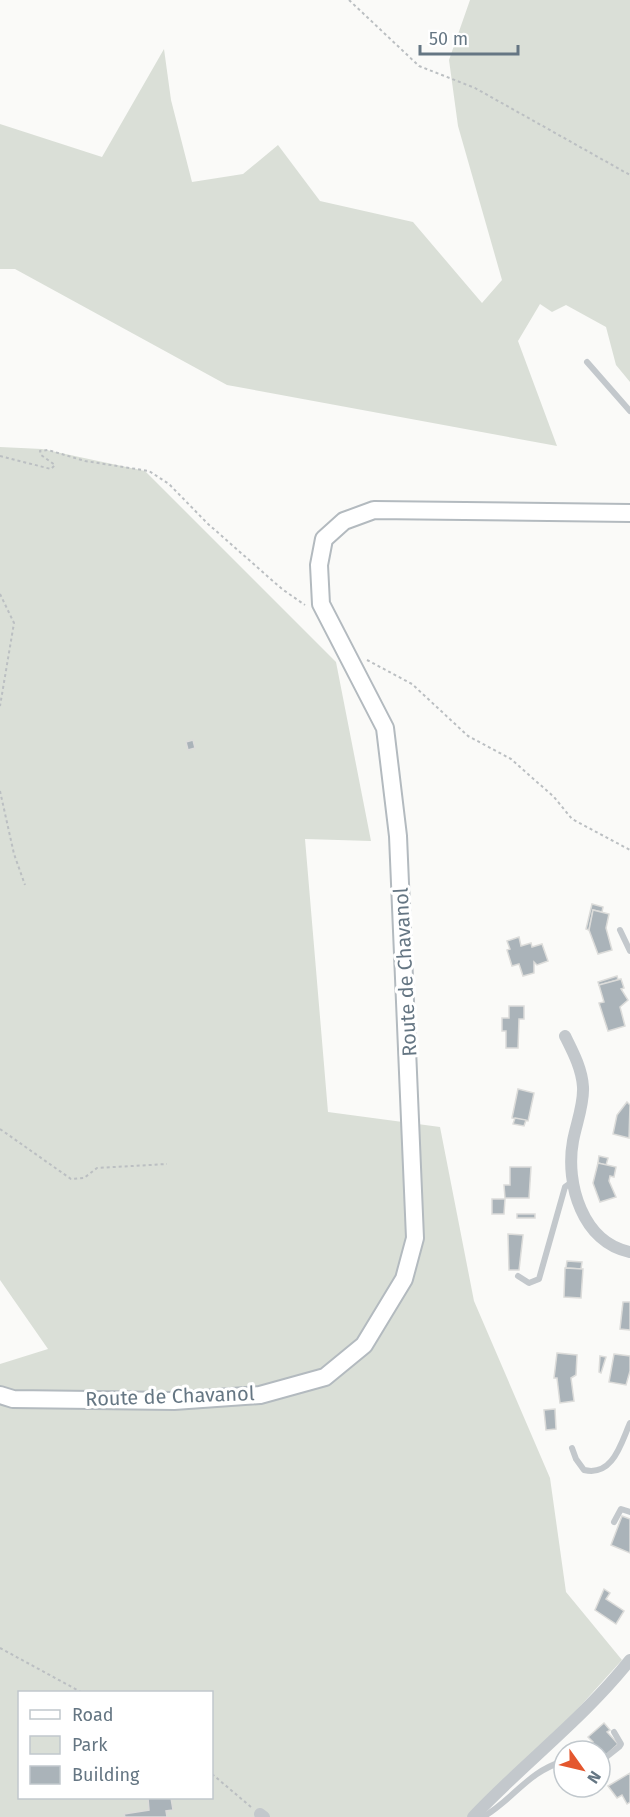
<svg xmlns="http://www.w3.org/2000/svg" width="630" height="1817" font-family="'Fira Sans',sans-serif">
	<style>
		.green { fill: #dadfd7; fill-rule: evenodd }
		.building { fill: #aab3b9; stroke: #dcdcda; stroke-width: 1.5 }
		.lines { fill: none; stroke-linecap: round; stroke-linejoin: round }
		.secondary-casing { stroke: #b3babf; stroke-width: 20 }
		.path { stroke: #bbbfc2; stroke-width: 2; stroke-dasharray: 3 3; stroke-linecap: butt }
		.lane { stroke: #c3c8cc; stroke-width: 6 }
		.street { stroke: #c3c8cc; stroke-width: 12 }
		.secondary { stroke: #fff; stroke-width: 16 }
		.labels { text-anchor: middle; dominant-baseline: central; stroke-width: 6; stroke-linejoin: round; paint-order: stroke }
		.street-label { font-size: 20px; fill: #657683; stroke: #fff }
	</style>
	<rect width="100%" height="100%" fill="#fafaf8"/>
	<g class="green">
		<polygon points="470,0 630,0 630,382 616,365 606,327 566,305 552,312 540,304 518,341 557,446 227,385 15,269 0,269 0,124 102,157 164,49 171,100 192,182 243,174 278,145 320,201 413,222 482,303 502,280 458,126 449,60"/>
		<path d="M0,447L42,449L145,471L336,662L371,841L305,839L328,1112L440,1127L474,1301L550,1478L566,1592L622,1660L480,1817H0V1364L48,1349L0,1280ZM20,1692H212V1798H20Z"/>
	</g>
	<g class="building">
		<polygon points="193,740 195,748 188,750 186,742"/>
		<polygon points="592,904 603,907 602,912 593,910 589,930 586,929"/>
		<polygon points="593,910 609,914 606,928 612,950 598,954 589,930"/>
		<polygon points="519,937 521,946 531,943 532,947 542,944 548,961 537,965 534,962 534,973 523,976 519,964 512,966 507,950 510,949 507,941"/>
		<polygon points="617,976 618,980 599,985 598,982"/>
		<polygon points="621,979 624,988 621,989 628,1000 620,1007 625,1026 608,1031 599,1003 604,1002 599,985"/>
		<polygon points="509,1006 524,1006 524,1019 519,1019 518,1048 506,1048 506,1031 502,1031 502,1018 509,1018"/>
		<polygon points="518,1089 534,1093 528,1121 512,1118"/>
		<polygon points="627,1102 630,1105 629,1138 613,1134 617,1115"/>
		<polygon points="515,1118 526,1120 524,1126 513,1124"/>
		<polygon points="599,1156 608,1158 606,1165 598,1163"/>
		<polygon points="598,1163 616,1167 614,1177 610,1176 609,1181 616,1197 600,1202 593,1183"/>
		<polygon points="510,1167 531,1167 529,1198 505,1198 504,1185 510,1185"/>
		<polygon points="492,1199 505,1199 504,1214 492,1214"/>
		<rect x="517" y="1214" width="18" height="4"/>
		<polygon points="508,1234 523,1235 519,1270 509,1270"/>
		<polygon points="567,1261 582,1262 581,1269 566,1268"/>
		<polygon points="565,1268 583,1269 581,1298 564,1297"/>
		<polygon points="623,1302 630,1302 630,1330 620,1329"/>
		<polygon points="557,1353 577,1355 576,1375 571,1378 574,1401 560,1403 557,1378 554,1378"/>
		<polygon points="614,1354 630,1356 630,1371 626,1385 609,1382"/>
		<polygon points="600,1356 606,1357 601,1373 599,1372"/>
		<polygon points="555,1409 556,1429 546,1430 544,1410"/>
		<polygon points="622,1516 630,1519 630,1553 611,1545"/>
		<polygon points="604,1589 610,1593 606,1599 624,1611 616,1624 595,1610"/>
		<polygon points="604,1723 610,1730 607,1732 618,1744 606,1755 604,1753 600,1757 600,1751 585,1749 593,1742 588,1737"/>
		<polygon points="630,1773 630,1802 627,1804 622,1795 617,1798 608,1786"/>
		<polygon points="148,1798 171,1798 173,1810 166,1811 167,1817 125,1817 124,1814 149,1810"/>
	</g>
	<g class="lines">
		<g class="secondary-casing">
			<polyline id="secondary" points="0,1395 13,1399 174,1401 260,1395 325,1377 364,1345 404,1279 415,1238 398,836 385,728 321,604 319,565 324,539 344,521 374,510 630,513"/>
		</g>
		<g class="path">
			<polyline points="349,0 419,66 475,88 630,175"/>
			<polyline points="0,456 51,469 55,465 41,455 40,451 48,450 85,461 149,471 169,484 207,523 282,589 305,605"/>
			<polyline points="0,594 14,623 0,706"/>
			<polyline points="367,660 412,684 468,736 511,759 554,797 572,819 630,850"/>
			<polyline points="0,791 14,854 25,885"/>
			<polyline points="0,1129 71,1179 84,1178 97,1168 167,1164"/>
			<polyline points="0,1648 81,1692"/>
			<polyline points="212,1774 251,1807"/>
		</g>
		<g class="lane">
			<polyline points="587,362 630,411"/>
			<polyline points="620,930 630,951"/>
			<polyline points="518,1276 529,1283 539,1279 565,1187 572,1182"/>
			<path d="M572,1448L576,1459L584,1470C613,1477 621,1443 630,1423"/>
			<polyline points="614,1522 621,1509 630,1512"/>
			<polyline points="600,1762 619,1747 621,1744 614,1732"/>
			<path d="M483,1817C514,1799 527,1772 564,1761"/>
		</g>
		<g class="street">
			<path d="M565,1036C573,1052 582,1069 583,1087C584,1105 576,1124 573,1141C565,1184 583,1243 630,1252"/>
			<polyline points="260,1814 264,1817"/>
			<path d="M473,1817C524,1763 584,1718 630,1660"/>
		</g>
		<use href="#secondary" class="secondary"/>
	</g>
	<g class="labels">
		<g class="street-label">
			<text transform="translate(405 972) rotate(-93)">Route de Chavanol</text>
			<text transform="translate(170 1396) rotate(-2)">Route de Chavanol</text>
		</g>
	</g>
	<rect x="18" y="1691" width="195" height="108" fill="#ffffff" stroke="#c1c8cd" stroke-width="1.5"/>
	<rect x="30" y="1710" width="30" height="9" fill="#ffffff" stroke="#c1c8cd" stroke-width="1.5"/>
	<text x="72" y="1721" font-size="18" fill="#657683">Road</text>
	<rect x="30" y="1736" width="30" height="18" fill="#dadfd7" stroke="#c1c8cd" stroke-width="1.5"/>
	<text x="72" y="1751" font-size="18" fill="#657683">Park</text>
	<rect x="30" y="1766" width="30" height="18" fill="#aab3b9" stroke="#c1c8cd" stroke-width="1.5"/>
	<text x="72" y="1781" font-size="18" fill="#657683">Building</text>
	<g transform="translate(582 1769) rotate(124)"><circle r="28" fill="#ffffff" stroke="#c1c8cd" stroke-width="1.5"/>
	<path d="M0-4.5L10 22L0 15L-10 22Z" fill="#e4572e"/>
	<text y="-9" font-size="16" font-weight="bold" text-anchor="middle" fill="#657683">N</text>
	</g>
	<path d="M420 45v9h98v-9" fill="none" stroke="#657683" stroke-width="3"/>
	<text x="429" y="45" font-size="18" fill="#657683" stroke="#ffffff" stroke-width="4.5" paint-order="stroke">50 m</text>
</svg>
